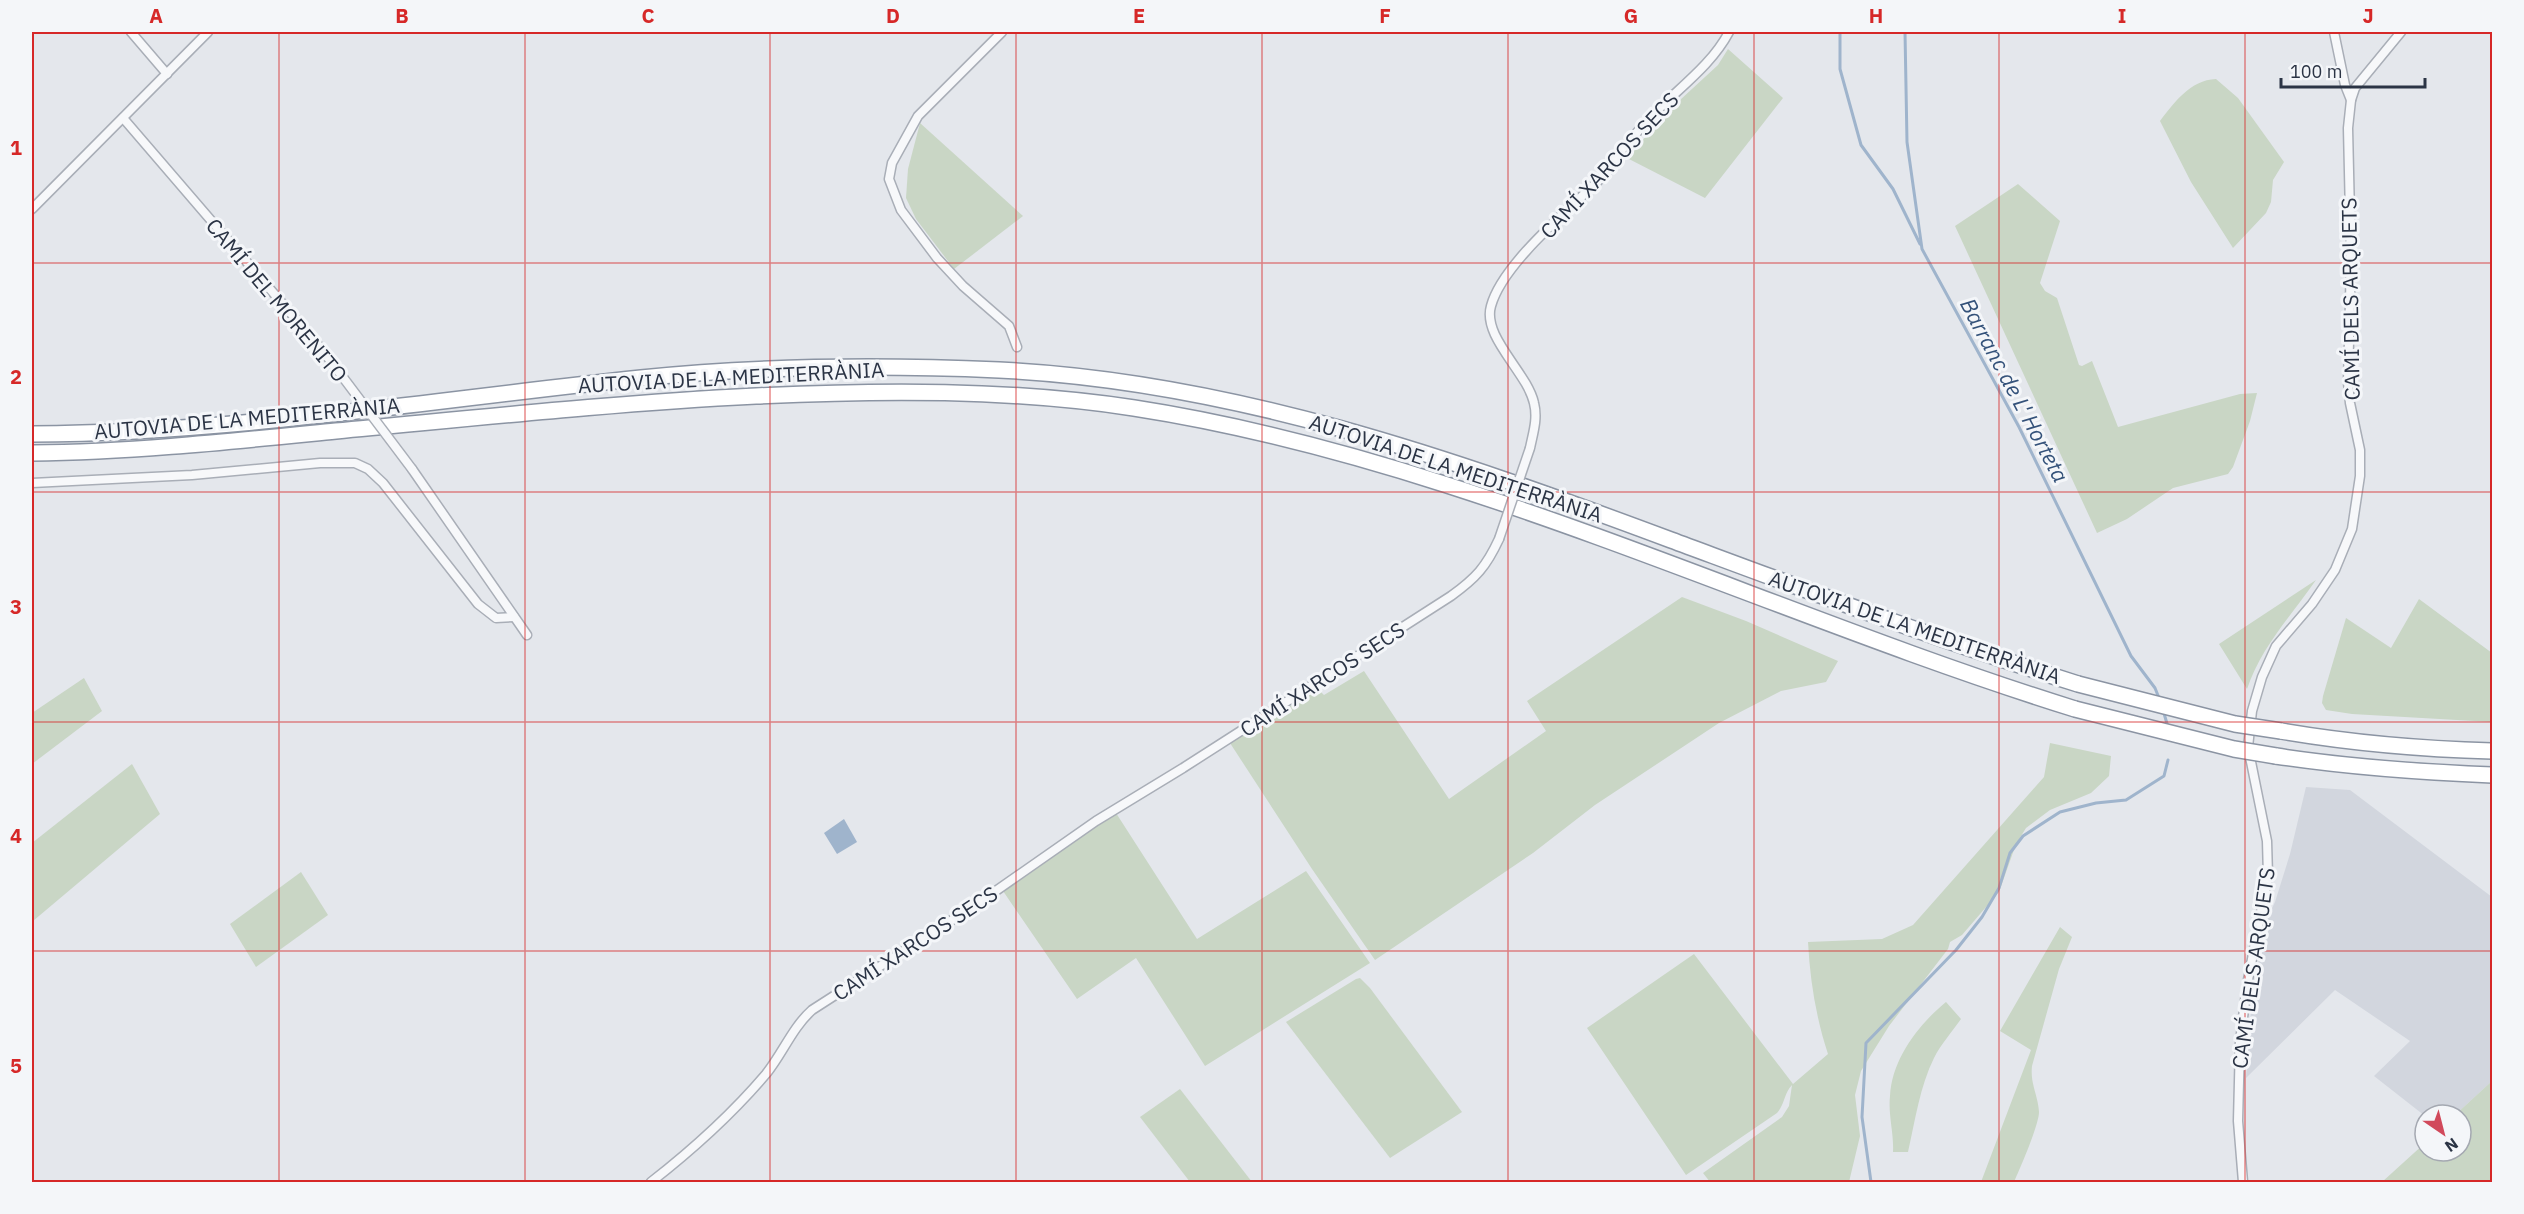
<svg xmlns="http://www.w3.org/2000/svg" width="2524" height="1214" font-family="'IBM Plex Sans',sans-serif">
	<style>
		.built { fill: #d2d6de }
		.green { fill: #c9d6c5 }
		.water { fill: #9fb4cc }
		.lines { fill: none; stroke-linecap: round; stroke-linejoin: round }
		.stream { stroke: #9fb4cc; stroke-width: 3 }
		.minor-casing { stroke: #a9aeb7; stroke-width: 11 }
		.motorway-casing { stroke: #8b94a3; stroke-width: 18 }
		.minor { stroke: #f7f8fa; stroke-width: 8 }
		.motorway { stroke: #fff; stroke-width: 15 }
		.minor-bridge-casing { stroke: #a9aeb7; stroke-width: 11; stroke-linecap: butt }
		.motorway-bridge-casing { stroke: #8b94a3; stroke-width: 18; stroke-linecap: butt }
		.minor-bridge { stroke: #f7f8fa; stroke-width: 8 }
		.motorway-bridge { stroke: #fff; stroke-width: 15 }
		.grid { fill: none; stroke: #d62828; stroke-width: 1.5; stroke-opacity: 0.55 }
		.labels { text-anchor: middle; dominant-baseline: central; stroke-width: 6; stroke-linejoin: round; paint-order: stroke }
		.street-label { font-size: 21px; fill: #2b3445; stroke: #f4f6f9 }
		.water-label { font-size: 22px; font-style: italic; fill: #34527a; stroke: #f4f6f9 }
		.neatline { fill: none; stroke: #d62828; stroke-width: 2 }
		.grid-label { font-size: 20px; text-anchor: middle; font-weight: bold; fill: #d62828 }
	</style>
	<rect width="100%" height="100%" fill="#e4e7ec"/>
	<polygon class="built" points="2306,787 2350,790 2492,897 2492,1081 2455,1115 2425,1116 2374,1076 2410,1041 2335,990 2246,1078 2251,1012 2264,925 2275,902 2290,854"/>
	<g class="green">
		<polygon points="1728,49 1783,98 1705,198 1627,158 1667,112 1718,65"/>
		<path d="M2216,79L2238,98L2284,162L2273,180L2271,202L2266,213L2233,248L2191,182L2160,121C2174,103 2190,80 2216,79Z"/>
		<polygon points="920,123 1023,216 954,269 916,219 906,198 908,169"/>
		<polygon points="2018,184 2060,221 2040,283 2045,291 2057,298 2079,365 2082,366 2092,361 2118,427 2240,394 2257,393 2250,421 2233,467 2228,474 2173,488 2127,519 2097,533 1955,226"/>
		<path d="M2316,580C2291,616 2261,647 2247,689L2219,644Z"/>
		<polygon points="1682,597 1746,621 1838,661 1826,682 1781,691 1719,723 1595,805 1533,853 1375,960 1312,869 1230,743 1318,689 1324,695 1364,671 1449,799 1546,731 1527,701"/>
		<polygon points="2419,599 2492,653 2492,722 2352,714 2326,710 2322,703 2323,696 2346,618 2391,648"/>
		<polygon points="84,678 102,711 32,764 32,713"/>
		<path d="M2050,743L2111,756L2109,776L2091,793L2050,810L2026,828L2016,844L1999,892L1962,935L1950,942L1948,949L1889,1026L1861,1071L1855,1095L1860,1136L1849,1182H1710L1703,1173L1782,1117L1789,1106L1792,1085C1784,1093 1785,1104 1777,1113L1686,1175L1587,1028L1694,954L1793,1084L1828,1054C1816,1018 1810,980 1808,942L1882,939L1913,925L2044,777Z"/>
		<polygon points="132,764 160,814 33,921 32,843"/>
		<polygon points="1116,813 1197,939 1306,871 1370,963 1205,1066 1136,958 1077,999 1003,891"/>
		<polygon points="301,872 328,915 256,967 230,924"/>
		<path d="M2060,927L2072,937L2059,969L2032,1066C2030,1084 2038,1095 2039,1112C2039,1125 2020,1168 2014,1182H1981L2031,1050L2000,1031Z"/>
		<polygon points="1360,978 1370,988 1462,1112 1390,1158 1286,1022 1356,979"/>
		<path d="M1946,1002L1961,1019C1952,1032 1941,1044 1934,1058C1920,1086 1915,1121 1908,1152H1893C1894,1133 1888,1115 1890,1096C1892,1059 1918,1025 1946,1002Z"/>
		<polygon points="2492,1081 2492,1182 2382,1182 2425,1143 2425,1151 2461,1151 2461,1115 2455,1115"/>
		<polygon points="1180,1089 1252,1182 1190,1182 1140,1117"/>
	</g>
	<polygon class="water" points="844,819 857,842 837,854 824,833"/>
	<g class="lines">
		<g class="stream">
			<polyline points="1840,32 1840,69 1861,145 1893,189 1920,244"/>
			<polyline points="1905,32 1907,142 1922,249 2019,427 2131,656 2155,688 2159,698"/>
			<polyline points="2163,710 2168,727"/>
			<polyline points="1871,1182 1862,1117 1866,1043 1956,950 1982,917 1999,888 2010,853 2023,836 2060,812 2096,803 2126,800 2164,776 2168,760"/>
		</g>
		<g class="minor-casing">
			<g id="minor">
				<polyline points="131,32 167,74"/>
				<polyline points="1002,32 918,116 892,163 889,179 901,210 937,258 963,286 1009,326 1017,347"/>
				<polyline points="2351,100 2355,88 2401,32"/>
				<polyline points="123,118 319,346 342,376"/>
				<polyline points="32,209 208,32"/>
				<path d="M1530,448C1533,433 1538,419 1534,403C1527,372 1482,337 1491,306C1502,265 1566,212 1597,182C1609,172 1615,158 1625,146C1632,138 1639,130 1646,122C1673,92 1710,68 1729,32"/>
				<polyline points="412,469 527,635"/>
				<polyline points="32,483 192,475 320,463 355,463 368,469 383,483 478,604 496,618 514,617"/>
				<path d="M651,1182C692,1150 732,1114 766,1074C783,1053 792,1028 812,1010L980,902L1096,821L1183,768L1451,596C1476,578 1486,567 1499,539"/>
				<polyline points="2243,1182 2238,1121 2240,1042 2247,985 2268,876 2267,841 2248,747 2252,711 2262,677 2276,646 2312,604 2335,570 2352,529 2360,476 2360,450 2350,403 2348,382 2351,259 2348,128 2351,100 2345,85 2334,32"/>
			</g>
		</g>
		<g class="motorway-casing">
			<g id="motorway">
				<path d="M32,434C234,433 439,399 641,378C757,366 882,365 999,370C1232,381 1454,459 1671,540C1806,590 1941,641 2078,684"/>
				<path d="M32,453C133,452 235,441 336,431C476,418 615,403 756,396C881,390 1009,389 1134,408C1458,458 1763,612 2075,709"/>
				<path d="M2281,731C2351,743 2422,749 2492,751"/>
				<path d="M2276,756C2348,767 2420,772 2492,775"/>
			</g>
		</g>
		<use href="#minor" class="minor"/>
		<use href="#motorway" class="motorway"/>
		<g class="minor-bridge-casing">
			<g id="minor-bridge">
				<polyline points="342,376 412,469"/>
				<polyline points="1499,539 1530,448"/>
			</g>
		</g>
		<g class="motorway-bridge-casing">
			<g id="motorway-bridge">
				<polyline points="2078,684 2235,724 2281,731"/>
				<polyline points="2075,709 2234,749 2276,756"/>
			</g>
		</g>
		<use href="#minor-bridge" class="minor-bridge"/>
		<use href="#motorway-bridge" class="motorway-bridge"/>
	</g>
	<path class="grid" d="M279,32V1182M525,32V1182M770,32V1182M1016,32V1182M1262,32V1182M1508,32V1182M1754,32V1182M1999,32V1182M2245,32V1182M32,263H2492M32,492H2492M32,722H2492M32,951H2492"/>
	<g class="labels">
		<g class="street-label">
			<text transform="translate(1609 165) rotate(-47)">CAMÍ XARCOS SECS</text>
			<text transform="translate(2350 299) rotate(-91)">CAMÍ DELS ARQUETS</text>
			<text transform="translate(277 300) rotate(50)">CAMÍ DEL MORENITO</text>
			<text transform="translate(731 377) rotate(-3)">AUTOVIA DE LA MEDITERRÀNIA</text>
			<text transform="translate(247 418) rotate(-5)">AUTOVIA DE LA MEDITERRÀNIA</text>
			<text transform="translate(1456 468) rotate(18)">AUTOVIA DE LA MEDITERRÀNIA</text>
			<text transform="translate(1915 627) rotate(19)">AUTOVIA DE LA MEDITERRÀNIA</text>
			<text transform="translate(1322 679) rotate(-33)">CAMÍ XARCOS SECS</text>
			<text transform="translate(915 943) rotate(-33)">CAMÍ XARCOS SECS</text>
			<text transform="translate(2253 968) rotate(-82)">CAMÍ DELS ARQUETS</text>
		</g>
		<g class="water-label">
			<text transform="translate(2015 390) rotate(62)">Barranc de L' Horteta</text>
		</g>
	</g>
	<rect width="2524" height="1214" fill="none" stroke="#f4f6f9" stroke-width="66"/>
	<g transform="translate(2443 1133) rotate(145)"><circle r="28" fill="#f4f6f9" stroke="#a4a8b1" stroke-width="1.5"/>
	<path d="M0-4.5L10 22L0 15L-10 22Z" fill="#d1495b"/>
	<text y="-9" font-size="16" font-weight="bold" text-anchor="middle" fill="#2b3445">N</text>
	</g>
	<path d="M2281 78v9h144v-9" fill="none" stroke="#2b3445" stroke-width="3"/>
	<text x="2290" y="78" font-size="18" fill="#2b3445" stroke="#f4f6f9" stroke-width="4.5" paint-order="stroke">100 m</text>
	<rect x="33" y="33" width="2458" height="1148" class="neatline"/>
	<g class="grid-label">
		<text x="156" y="23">A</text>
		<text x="402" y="23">B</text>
		<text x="648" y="23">C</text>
		<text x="893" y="23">D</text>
		<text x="1139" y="23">E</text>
		<text x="1385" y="23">F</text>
		<text x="1631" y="23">G</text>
		<text x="1876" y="23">H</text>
		<text x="2122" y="23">I</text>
		<text x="2368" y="23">J</text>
		<text x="16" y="155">1</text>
		<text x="16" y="384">2</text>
		<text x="16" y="614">3</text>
		<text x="16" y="843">4</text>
		<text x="16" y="1073">5</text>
	</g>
</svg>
